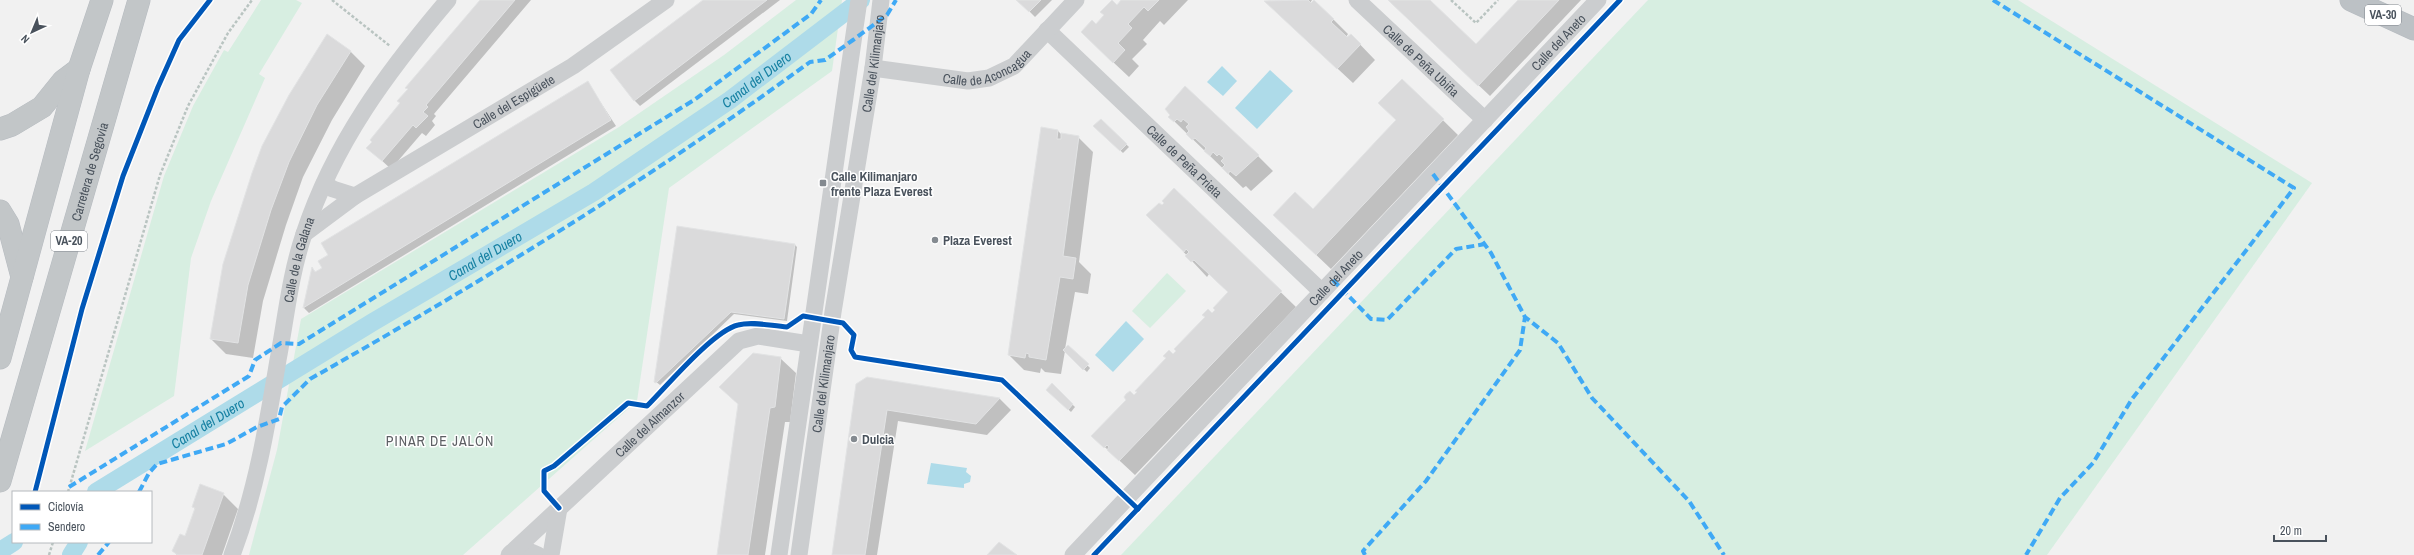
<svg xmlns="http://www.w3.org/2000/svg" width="2414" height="555" font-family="'Archivo Narrow',sans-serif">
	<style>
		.green { fill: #d7eee1 }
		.water { fill: #aedbe9 }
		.shadow { fill: #0003 }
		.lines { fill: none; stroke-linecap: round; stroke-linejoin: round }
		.canal { stroke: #aedbe9; stroke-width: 18 }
		.building { fill: #dadadb; stroke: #e2e3e4 }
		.trunk-casing { stroke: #b6bbc0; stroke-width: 23 }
		.motorway-casing { stroke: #b6bbc0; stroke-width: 23 }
		.path { stroke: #b9c4c1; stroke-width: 2.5; stroke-dasharray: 3 2; stroke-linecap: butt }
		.minor { stroke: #cbcdcf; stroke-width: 17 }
		.trunk { stroke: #c2c6c8; stroke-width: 22 }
		.motorway { stroke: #bcc1c5; stroke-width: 22 }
		.quiet { stroke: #3fa9f5; stroke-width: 4; stroke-dasharray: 8 4; stroke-linecap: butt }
		.cycleway-casing { stroke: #fff; stroke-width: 8 }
		.cycleway { stroke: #0057b8; stroke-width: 5 }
		.poi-dot { fill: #848a90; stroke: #fff; stroke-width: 1.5 }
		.labels { text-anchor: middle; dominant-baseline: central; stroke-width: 3; stroke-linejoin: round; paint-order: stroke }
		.shield { fill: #fff; stroke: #80868d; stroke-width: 1 }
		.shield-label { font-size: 12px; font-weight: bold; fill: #49525c }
		.street-label { font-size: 13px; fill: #49525c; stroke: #fff }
		.poi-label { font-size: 13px; font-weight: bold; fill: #49525c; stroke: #fff; text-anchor: start }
		.water-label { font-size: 14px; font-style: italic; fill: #1680a2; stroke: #fff }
		.neighbourhood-label { font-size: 14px; letter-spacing: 1px; fill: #5d6064; stroke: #fff }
	</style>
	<rect width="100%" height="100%" fill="#f1f1f1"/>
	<g class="green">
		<polygon points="261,0 296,0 302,3 259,74 265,78 211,201 191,258 174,396 85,451 164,176 193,106 224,50 228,52"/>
		<polygon points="796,0 842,0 832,71 669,188 637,401 463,555 249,555 277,450 301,319 619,127 724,55"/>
		<polygon points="1648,0 2018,0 2312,183 2047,555 1121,555"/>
		<polygon points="1167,273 1186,291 1150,328 1132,311"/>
	</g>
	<g class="water">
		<polygon points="1222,66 1237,81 1223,96 1207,82"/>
		<polygon points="1270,70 1293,91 1257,129 1235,108"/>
		<polygon points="1126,321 1144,339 1113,372 1095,355"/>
		<polygon points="931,463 967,468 966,472 971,476 970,482 964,484 964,488 927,484"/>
	</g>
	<g class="shadow">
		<polygon points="481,0 531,0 434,114 436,116 432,121 435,125 426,136 422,133 391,169 368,148 401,103 409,90 407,88"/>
		<polygon points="705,0 780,0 640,106 634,100"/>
		<polygon points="1018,0 1052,0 1035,17"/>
		<polygon points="1123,0 1188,0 1164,25 1160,21 1143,40 1147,44 1132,59 1139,66 1129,77 1097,47 1096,25"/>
		<polygon points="1312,0 1310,3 1333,19 1348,34 1346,37 1347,39 1351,35 1375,60 1353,83 1265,1"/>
		<polygon points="1388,0 1428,0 1476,46 1519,0 1581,0 1490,96"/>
		<polygon points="350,51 365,66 332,120 303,177 286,225 263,301 253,358 226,354 211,339 263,147"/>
		<polygon points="1402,80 1458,135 1331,269 1290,230 1313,210 1397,121"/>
		<polygon points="588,83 616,126 309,313 304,308 313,269 316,273"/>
		<polygon points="1166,109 1258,156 1273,171 1251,191 1246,186 1243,188 1175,122"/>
		<polygon points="1101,120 1129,147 1123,153 1095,126"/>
		<polygon points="1058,131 1062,135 1078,137 1093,152 1079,262 1091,274 1088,294 1075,292 1065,349 1068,346 1090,368 1087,372 1065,351 1061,374 1045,372 1041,368 1040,373 1024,370 1009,355"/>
		<polygon points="1174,189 1296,307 1135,475 1093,436 1134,397 1212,314 1229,293 1209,274 1207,277 1163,230 1162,207"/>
		<polygon points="795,245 797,247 787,321 734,314 660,385 655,381"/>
		<polygon points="780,358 796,373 790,422 785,422 765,555 718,555 739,405 720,387"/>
		<polygon points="867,378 1000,399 1011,410 987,435 898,421 877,555 832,555"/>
		<polygon points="1052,385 1075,407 1071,412 1047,390"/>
		<polygon points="223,494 238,509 222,555 177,555 173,551 186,537 196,510 193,507"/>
	</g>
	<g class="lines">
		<g class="canal">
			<path id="s1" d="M96,492L373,322L594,192L730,100L861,0"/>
			<polyline points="0,551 14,542"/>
			<polyline points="71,555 79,542"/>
		</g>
	</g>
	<g class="building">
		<polygon points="480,0 515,0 426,105 428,107 423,112 428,116 416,128 413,125 382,161 366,148 372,142 370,140 400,103 397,101 408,89 405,88"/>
		<polygon points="703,0 767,0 634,101 610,70"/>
		<polygon points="1016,0 1041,0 1029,12"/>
		<polygon points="1112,0 1117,5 1121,0 1159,0 1148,11 1144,7 1128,24 1132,28 1118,43 1125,50 1113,63 1081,32 1092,20 1096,24 1104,15 1100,12"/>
		<polygon points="1308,0 1311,3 1314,0 1334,19 1331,22 1347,37 1351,34 1361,44 1337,69 1264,1"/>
		<polygon points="1388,0 1430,0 1476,44 1518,0 1559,0 1478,86"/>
		<polygon points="327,34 351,51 317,105 289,162 271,210 248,285 238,343 210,339 223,264 252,173 262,146 289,95"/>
		<polygon points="1402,79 1444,119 1316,255 1273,215 1295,192 1313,209 1378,139 1396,120 1378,103"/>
		<polygon points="588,81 611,120 303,308 312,267 315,272 322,268 318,261 328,255 321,243"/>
		<polygon points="1185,86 1259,155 1236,176 1230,171 1228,174 1222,168 1225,165 1221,161 1224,158 1219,154 1217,156 1213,152 1210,156 1204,151 1206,148 1195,138 1192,140 1186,134 1189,131 1186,127 1189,124 1183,119 1181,122 1177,119 1174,122 1168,117 1170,115 1165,109"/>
		<polygon points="1101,119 1127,144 1120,151 1093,126"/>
		<polygon points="1041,127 1058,130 1057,139 1061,139 1061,133 1079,136 1063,256 1076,258 1073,279 1060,277 1046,360 1029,357 1029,354 1026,353 1025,358 1008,355"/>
		<polygon points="1174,188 1282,291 1119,461 1107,450 1109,447 1107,445 1104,448 1091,436 1126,400 1124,397 1126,394 1130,391 1134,395 1137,392 1135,391 1166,358 1163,356 1169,350 1173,354 1176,351 1174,349 1205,317 1202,315 1208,309 1212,313 1215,310 1213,308 1228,292 1194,260 1191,262 1185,256 1189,252 1186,249 1184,252 1146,215 1159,203 1162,205 1164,203 1162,201"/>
		<polygon points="677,226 795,244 784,319 731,312 656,383 654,382"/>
		<polygon points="1068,345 1089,364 1083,370 1063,350"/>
		<polygon points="753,353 781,357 775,407 770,408 748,555 717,555 738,404 719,387"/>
		<polygon points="867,377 1000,398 976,424 887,410 865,555 832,555 856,384"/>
		<polygon points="1052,383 1073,404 1068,410 1046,390"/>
		<polygon points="200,484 224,493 202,555 178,555 172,551 180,534 185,536 195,508 192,507"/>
		<polygon points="999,542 1017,555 987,555"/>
	</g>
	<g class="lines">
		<g class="trunk-casing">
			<g id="trunk">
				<polyline points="0,129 12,125 42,107 63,81 79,69"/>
				<polyline points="0,211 8,224 22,277"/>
				<polyline points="0,358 79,69 102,0"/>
				<path id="s10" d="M0,481L139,0"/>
			</g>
		</g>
		<g class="motorway-casing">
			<polyline id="motorway" points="2351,0 2414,29"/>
		</g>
		<g class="path">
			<polyline points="332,0 390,46"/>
			<polyline points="1451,0 1476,23 1498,0"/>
			<polyline points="68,492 160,175 188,106 228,33 252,0"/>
			<polyline points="49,555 53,542"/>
		</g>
		<g class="minor">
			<path id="s2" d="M1357,0L1485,120"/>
			<path id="s3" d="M1047,30L1322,292"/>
			<path id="s4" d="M873,68L968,81L989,78L1014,66L1076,0"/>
			<path id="s5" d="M324,184L333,189L355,196L573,66L666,0"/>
			<polyline points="304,234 355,196"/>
			<polyline points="511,553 531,552 538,555"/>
			<path id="s6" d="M232,555C256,492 267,426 278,360C286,318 290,275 304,234C334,143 387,72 448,0"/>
			<path id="s7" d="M509,555L739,341L758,336L809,344"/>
			<polyline points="551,555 559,508"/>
			<polyline points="779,555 859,0"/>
			<path id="s8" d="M799,555L833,312L873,68L881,0"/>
			<path id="s9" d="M1073,555L1598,0"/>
		</g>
		<use href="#trunk" class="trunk"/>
		<use href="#motorway" class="motorway"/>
		<g class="quiet">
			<polyline points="1993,0 2294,188 2132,399 2093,463 2060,498 2026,555"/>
			<polyline points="1433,174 1491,253 1525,317 1558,343 1592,398 1689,501 1724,555"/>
			<polyline points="1333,280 1371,319 1387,320 1456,249 1485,244"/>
			<polyline points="69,487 249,376 255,360 281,343 299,344 694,100 811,14 821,0"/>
			<path d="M139,492L149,473L157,464L226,444L257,427L279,419L282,407L310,379C482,282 651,178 810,62L825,60L853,40L887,15L896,0"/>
			<polyline points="98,555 109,542"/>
			<polyline points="1365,555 1363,551 1426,481 1520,350 1525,317"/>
		</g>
		<g class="cycleway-casing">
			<g id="cycleway">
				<polyline points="35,492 82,309 123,176 158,87 179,40 210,0"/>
				<path d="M559,508L544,491V471L554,466L628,403L647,406C667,386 713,331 738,325C753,321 771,326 787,327L803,316L843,323L854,335L851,350L855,357L1002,380L1138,509"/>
				<polyline points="1094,555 1620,0"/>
			</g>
		</g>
		<use href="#cycleway" class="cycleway"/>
	</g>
	<g class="poi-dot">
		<rect x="819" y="179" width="8" height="8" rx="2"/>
		<circle cx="935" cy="240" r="4"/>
		<circle cx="854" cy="439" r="4"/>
	</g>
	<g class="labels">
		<g class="shield">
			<rect x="2365" y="5" width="36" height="20" rx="3"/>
			<rect x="51" y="231" width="36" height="20" rx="3"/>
		</g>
		<g class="shield-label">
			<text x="2383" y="15">VA-30</text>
			<text x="69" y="241">VA-20</text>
		</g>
		<g class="street-label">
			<text stroke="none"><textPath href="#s9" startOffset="706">Calle del Aneto</textPath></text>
			<text stroke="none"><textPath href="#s2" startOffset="88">Calle de Peña Ubiña</textPath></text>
			<text stroke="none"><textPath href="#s4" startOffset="118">Calle de Aconcagua</textPath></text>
			<text stroke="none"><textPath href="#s8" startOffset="497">Calle del Kilimanjaro</textPath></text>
			<text stroke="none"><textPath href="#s5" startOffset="218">Calle del Espigüete</textPath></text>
			<text stroke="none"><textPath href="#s3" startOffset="190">Calle de Peña Prieta</textPath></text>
			<text stroke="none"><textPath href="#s10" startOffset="322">Carretera de Segovia</textPath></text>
			<text stroke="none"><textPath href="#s6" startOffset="303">Calle de la Galana</textPath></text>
			<text stroke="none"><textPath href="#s9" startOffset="382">Calle del Aneto</textPath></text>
			<text stroke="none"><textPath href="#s8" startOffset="173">Calle del Kilimanjaro</textPath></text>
			<text stroke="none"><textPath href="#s7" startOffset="192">Calle del Almanzor</textPath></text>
		</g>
		<g class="poi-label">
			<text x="831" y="176">Calle Kilimanjaro<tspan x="831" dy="15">frente Plaza Everest</tspan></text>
			<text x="943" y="240">Plaza Everest</text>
			<text x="862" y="439">Dulcia</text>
		</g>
		<g class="water-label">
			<text stroke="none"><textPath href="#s1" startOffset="779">Canal del Duero</textPath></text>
			<text stroke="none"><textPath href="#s1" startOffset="455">Canal del Duero</textPath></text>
			<text stroke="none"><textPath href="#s1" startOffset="131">Canal del Duero</textPath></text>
		</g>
		<g class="neighbourhood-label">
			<text x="440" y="441">PINAR DE JALÓN</text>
		</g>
	</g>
	<rect x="12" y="491" width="140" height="52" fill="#ffffff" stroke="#b6babe"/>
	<rect x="20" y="504" width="20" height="6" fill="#0057b8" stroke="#b6babe"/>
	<text x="48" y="511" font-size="12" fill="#49525c">Ciclovía</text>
	<rect x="20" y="524" width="20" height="6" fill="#3fa9f5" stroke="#b6babe"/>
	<text x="48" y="531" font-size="12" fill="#49525c">Sendero</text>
	<g transform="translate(32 32) rotate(224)" stroke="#ffffff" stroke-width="3" paint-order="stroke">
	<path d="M0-3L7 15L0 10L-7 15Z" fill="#49525c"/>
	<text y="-6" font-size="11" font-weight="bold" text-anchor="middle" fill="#49525c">N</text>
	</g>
	<path d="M2274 535v6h52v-6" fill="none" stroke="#49525c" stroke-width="2"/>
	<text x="2280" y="535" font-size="12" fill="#49525c" stroke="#ffffff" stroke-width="3" paint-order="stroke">20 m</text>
</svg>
